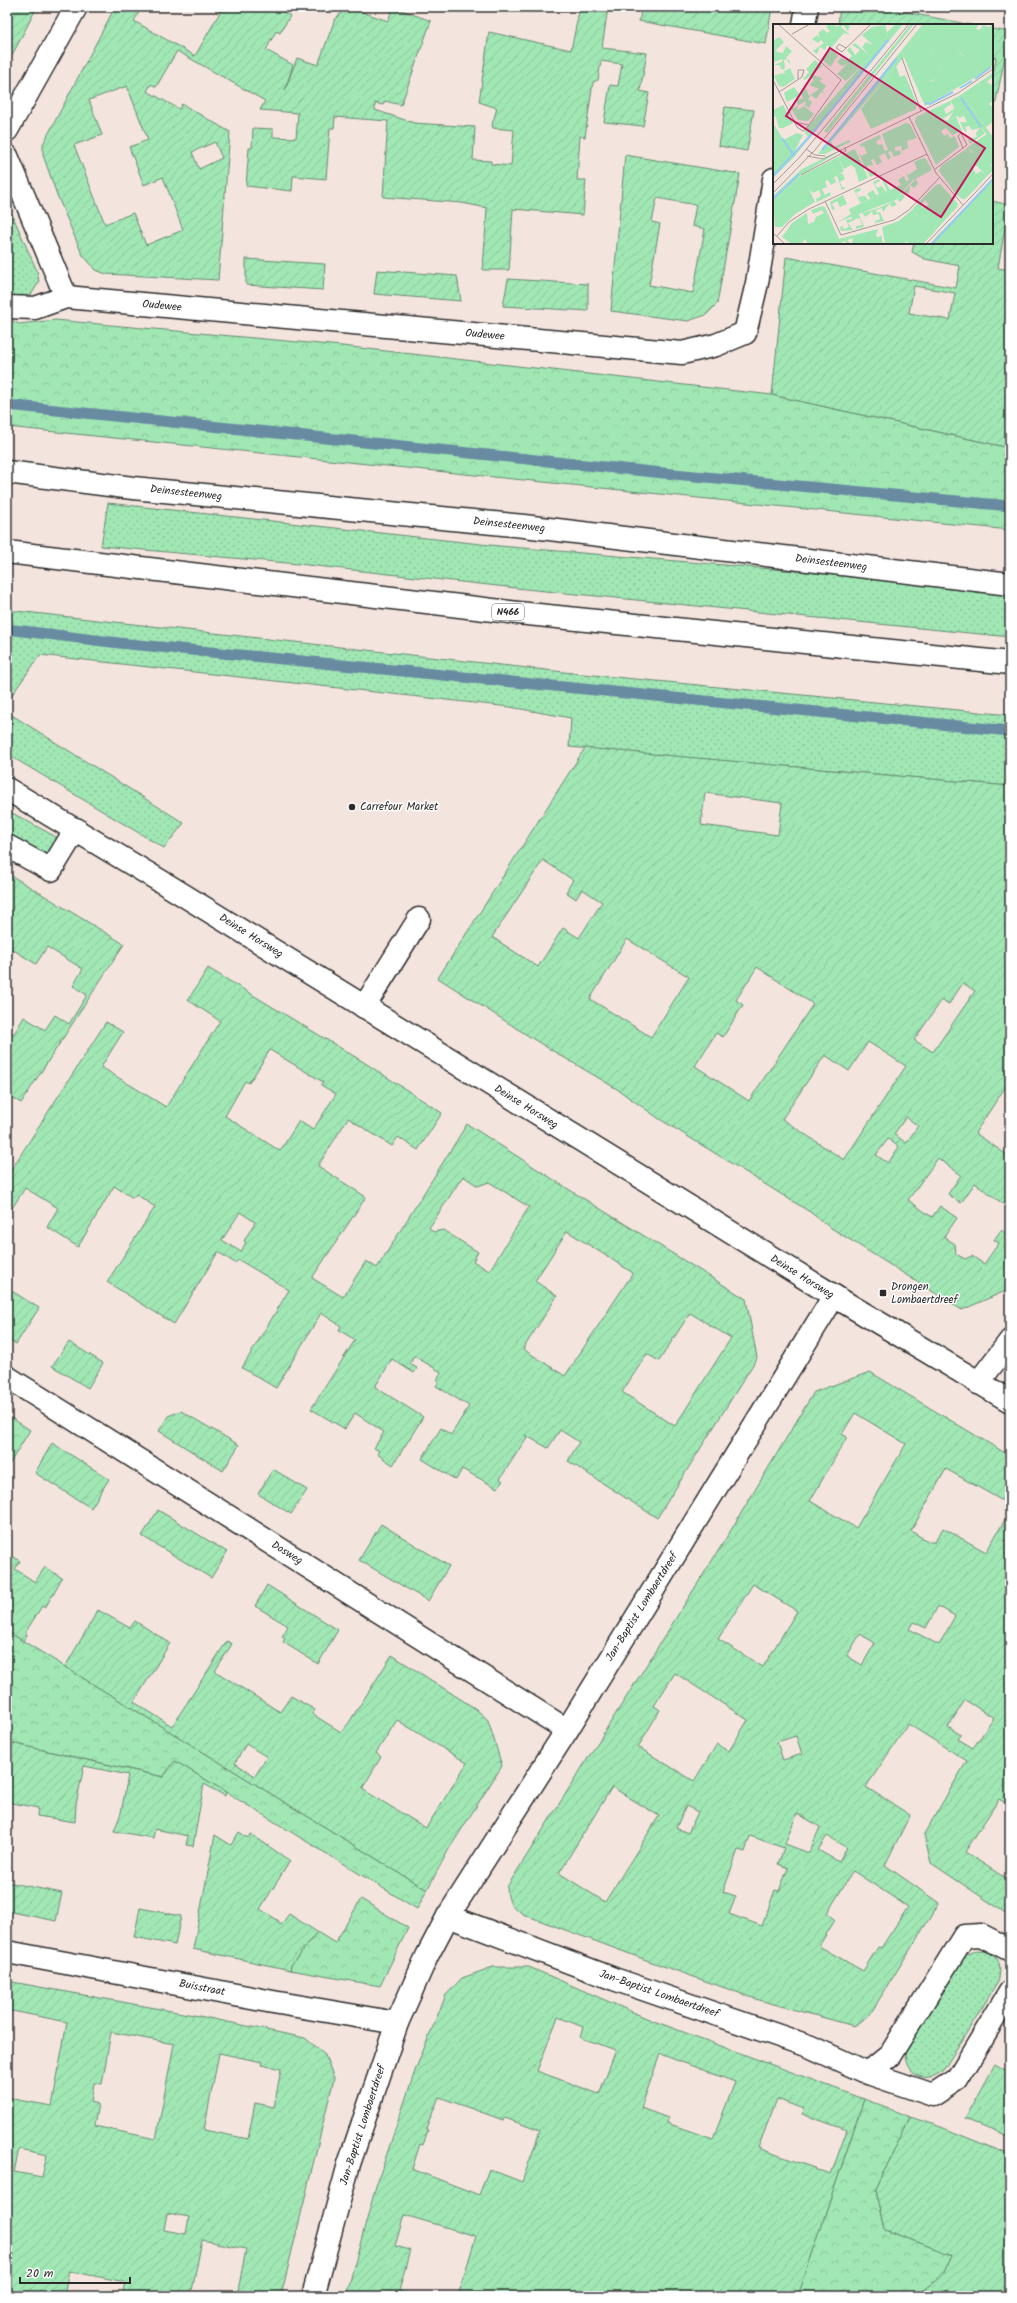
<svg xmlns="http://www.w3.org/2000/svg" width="1017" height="2303" font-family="Kalam,sans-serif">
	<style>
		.grass { fill: url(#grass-dots); stroke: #668970 }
		.forest { fill: url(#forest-crowns); stroke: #668970 }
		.garden { fill: url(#garden-furrows); stroke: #668970; fill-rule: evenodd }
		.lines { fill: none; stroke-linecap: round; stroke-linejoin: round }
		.stream { stroke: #698ba2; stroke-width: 11 }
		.minor-casing { stroke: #2b2b2b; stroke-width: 25 }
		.highway-casing { stroke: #2b2b2b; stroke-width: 25 }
		.minor { stroke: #fff; stroke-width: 22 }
		.highway { stroke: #fff; stroke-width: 22 }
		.poi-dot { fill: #2b2b2b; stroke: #fff; stroke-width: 1.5 }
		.labels { text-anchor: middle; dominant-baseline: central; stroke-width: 3; stroke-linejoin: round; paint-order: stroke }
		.shield { fill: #fff; stroke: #6b6b6b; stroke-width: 1 }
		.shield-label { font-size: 10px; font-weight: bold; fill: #2b2b2b }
		.street-label { font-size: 11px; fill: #2b2b2b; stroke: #fff }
		.poi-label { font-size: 11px; fill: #2b2b2b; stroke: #fff; text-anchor: start }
		.inset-river { fill: none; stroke: #93cbf2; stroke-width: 2 }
		.inset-road { fill: none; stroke: #a49a96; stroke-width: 1 }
		.view { fill: #c2185b; fill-opacity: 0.15; stroke: #c2185b; stroke-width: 2 }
		.inset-edge { fill: none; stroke: #2b2b2b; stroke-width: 2 }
	</style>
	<defs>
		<pattern id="grass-dots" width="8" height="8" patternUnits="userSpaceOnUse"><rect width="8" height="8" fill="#a0e7b4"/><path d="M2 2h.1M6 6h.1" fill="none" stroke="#8ac69b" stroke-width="1.8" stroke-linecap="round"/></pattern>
		<pattern id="forest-crowns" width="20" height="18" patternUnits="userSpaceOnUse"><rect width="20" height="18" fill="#a0e7b4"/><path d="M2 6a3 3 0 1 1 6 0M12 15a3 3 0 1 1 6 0" fill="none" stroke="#8ac69b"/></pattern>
		<pattern id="garden-furrows" width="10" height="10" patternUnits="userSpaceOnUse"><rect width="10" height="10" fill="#a0e7b4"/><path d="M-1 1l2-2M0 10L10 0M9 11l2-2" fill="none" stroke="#8ac69b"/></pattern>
	</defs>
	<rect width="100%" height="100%" fill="#f4e4de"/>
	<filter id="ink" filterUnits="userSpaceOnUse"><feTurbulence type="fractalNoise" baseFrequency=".025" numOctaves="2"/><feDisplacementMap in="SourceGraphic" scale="8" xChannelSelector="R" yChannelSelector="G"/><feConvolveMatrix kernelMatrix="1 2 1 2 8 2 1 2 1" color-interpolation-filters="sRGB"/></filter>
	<g filter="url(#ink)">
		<g class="grass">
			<polygon points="7,203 37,271 39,282 31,295 21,298 7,295"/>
			<polygon points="108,503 499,546 843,575 1010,593 1010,637 525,589 298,564 101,546"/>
			<polygon points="7,610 573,673 1010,715 1010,786 569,747 571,718 510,707 40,655 7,702"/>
			<polygon points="7,712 184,823 164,848 7,754"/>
			<polygon points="7,810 67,843 51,870 7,846"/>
			<path d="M977,1950C998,1952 1003,1962 998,1982L944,2069C926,2088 900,2072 906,2048L962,1957Z"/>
		</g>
		<g class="forest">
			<polygon points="7,318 19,324 55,320 342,346 772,395 1010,448 1010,530 7,427"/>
			<polygon points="7,1415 30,1430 7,1468"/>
			<polygon points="7,1631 427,1890 417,1909 175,1761 164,1777 7,1742"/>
			<polygon points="361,1899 408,1928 380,1986 290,1970 291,1965 317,1932 335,1943"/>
			<polygon points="864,2099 910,2117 876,2189 885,2230 952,2255 945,2273 916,2296 798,2296"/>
		</g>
		<g class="garden">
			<polygon points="7,7 37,7 7,65"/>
			<path d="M115,7H142L134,21L195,56L223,7H275L290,16L280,33L276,31L266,50L293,65L285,90L297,58L318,65L335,19L348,7L388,21L393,7L431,21L401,105L385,101L383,105L375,103V110L414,123L475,127L473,160L491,161V164L511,166L514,130L493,128L492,125L497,108L479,102L489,32L571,50L580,7H608L602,48L647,53L640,91L649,93L643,126L604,122L610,85L618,86L622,64L601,61L598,80L593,82L585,137L580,136L577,180H586L583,215L513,209L509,270H483L487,208L462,203L383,197L388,121L335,117L334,128H330L326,179L293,176L292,191L246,186L249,148H252L253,128L273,129V137L296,138L298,113L260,110L265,101L177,51L156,87L151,84L147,91L179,109L182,104L230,132L218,280L106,274L96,270L82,254L57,195L43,155V144ZM127,86L148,140L129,147L144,185L163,177L183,230L146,245L133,213L105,224L74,145L102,135L89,100ZM215,142L222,158L199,169L192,152Z"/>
			<polygon points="640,7 772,7 766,44 639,21 642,8"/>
			<polygon points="840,7 879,7 972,25 838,25"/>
			<polygon points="992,29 1010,32 992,121 992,81 996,58 992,57"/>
			<polygon points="725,107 754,110 747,151 719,146"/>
			<path d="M625,155L740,174L717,304L706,315L688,321L611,311ZM657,198L696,205L692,226L705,229L693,293L649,285L660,224L652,222Z"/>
			<path d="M992,201L1009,205L998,268L1010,270V448L772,395L786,257L956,288L960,266L925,259L912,252L914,243H992ZM914,286L955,293L950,320L909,313Z"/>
			<polygon points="246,259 325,264 323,290 246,285"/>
			<polygon points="377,270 457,276 461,301 374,294"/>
			<polygon points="508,279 588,284 588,311 503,306"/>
			<path d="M585,748L1010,786V1080L975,1133L1010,1157V1209L975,1183L961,1203L948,1194L961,1175L938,1158L908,1200L932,1217L940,1206L957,1218L944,1237L955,1244L956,1254L965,1259L972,1256L984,1264L999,1243L994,1240L1001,1230L1010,1236V1289L962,1310L828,1226L810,1212L658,1118L617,1089L538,1042L438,978ZM705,793L782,803L778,835L701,825ZM543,860L573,880L566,892L576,899L582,889L602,902L579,938L563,928L538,967L492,937ZM627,939L689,977L651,1037L590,999ZM757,967L813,1004L749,1101L695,1066L716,1033L723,1037L743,1005L736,1000ZM963,983L975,991L933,1052L914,1040L942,1000L949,1004ZM868,1042L906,1066L844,1160L782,1119L825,1055L849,1071ZM906,1117L918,1126L906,1143L894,1134ZM888,1139L899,1147L888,1163L876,1155Z"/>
			<polygon points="7,873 124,944 21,1103 7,1095 7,1030 14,1034 24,1017 45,1030 55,1015 69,1024 87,995 73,986 83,969 47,947 36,964 7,946"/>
			<path d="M208,968L362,1061L442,1113L418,1150L398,1137L392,1146L348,1118L318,1166L366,1197L312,1278L343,1297L366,1261L377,1268L467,1124L565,1187L746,1299L757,1358L657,1518L568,1461L579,1442L560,1430L548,1448L525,1435L527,1437L500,1479L503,1481L497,1488L462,1469L456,1480L422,1459L441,1428L451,1435L469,1406L436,1386L439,1382L437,1381L441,1372L414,1356L410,1364L417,1368L414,1373L392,1359L375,1387L423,1417L393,1465L377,1454L379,1451L374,1448L384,1432L355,1413L345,1429L311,1409L355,1340L339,1330L341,1326L321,1313L276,1388L242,1368L289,1290L239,1260L235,1263L218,1252L174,1324L107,1282L155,1207L136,1194L133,1198L114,1186L78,1247L47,1227L58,1208L25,1188L7,1216V1176L106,1022L123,1032L101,1067L166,1107L220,1021L188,1000ZM270,1050L323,1082L321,1085L336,1094L313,1130L299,1121L280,1151L225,1116L245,1081L249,1083ZM463,1176L478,1186L489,1182L529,1207L489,1271L473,1261L478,1252L443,1230L434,1232L429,1228ZM240,1212L255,1222L244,1241L246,1242L241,1252L222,1240ZM567,1231L633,1273L565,1376L523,1349L557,1296L535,1281ZM690,1313L731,1338L675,1426L622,1392L647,1354L659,1361Z"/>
			<polygon points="7,1288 39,1308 16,1344 7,1339"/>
			<polygon points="69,1342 103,1363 88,1388 52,1366"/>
			<path d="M870,1372L1010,1456V1505L946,1469L911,1531L929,1542H935L943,1528L986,1552L1010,1511L1008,1605L1010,1606V1806L999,1799L965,1852L1010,1881V1916L931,1863L924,1834L967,1761L908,1724L866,1787L910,1815L885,1865L939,1903L869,2016L854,2026L759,2000L646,1960L525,1915C511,1906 508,1904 507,1887L725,1540L814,1392ZM855,1413L906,1444L856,1528L810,1501L847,1437L842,1434ZM753,1584L797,1611L763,1667L718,1639ZM938,1606L955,1616L939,1645L909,1629L913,1622L926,1628ZM860,1634L875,1643L862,1665L847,1656ZM675,1673L748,1720L729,1751L717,1744L694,1781L638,1747L660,1710L654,1706ZM965,1700L994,1718L973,1748L958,1739L961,1735L948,1727ZM796,1736L802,1754L783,1760L777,1742ZM612,1787L659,1816L605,1902L559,1873ZM686,1806L698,1812L688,1833L676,1828ZM797,1813L820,1827L809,1853L785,1844ZM750,1836L784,1848L778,1864L788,1868L779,1891L775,1890L762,1926L729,1914L736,1896L723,1892L738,1850L745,1852ZM827,1836L847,1848L839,1862L818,1850ZM853,1871L908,1907L881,1948L878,1947L863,1971L819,1946L835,1920L827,1913Z"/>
			<polygon points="181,1411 239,1445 223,1471 159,1431 168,1416"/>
			<polygon points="52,1443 109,1479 91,1508 35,1473"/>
			<polygon points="273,1469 307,1490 291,1514 258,1494"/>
			<polygon points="158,1510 227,1552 211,1578 142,1536"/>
			<polygon points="381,1524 449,1566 428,1601 359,1560"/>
			<polygon points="7,1553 20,1561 15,1569 35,1582 45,1567 62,1578 45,1608 42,1606 25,1633 27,1635 23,1641 7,1631"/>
			<polygon points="267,1585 338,1630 318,1664 283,1642 285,1639 282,1637 288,1626 255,1606"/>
			<path d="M98,1610L130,1628L135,1621L170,1643L134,1702L172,1726L227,1641L232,1644L215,1671L280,1712L291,1696L315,1710L312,1714L341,1732L348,1724L392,1655L476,1709L488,1720L502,1766L449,1849L427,1890L65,1667ZM397,1720L467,1763L426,1828L362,1789L381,1757L376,1753ZM246,1744L267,1757L255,1776L235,1763Z"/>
			<polygon points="7,1742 163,1777 175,1761 226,1792 225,1796 204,1784 193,1846 186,1845 188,1836 155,1829 153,1838 114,1831 121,1813 128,1775 84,1766 76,1804 75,1822 37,1816 38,1808 7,1802 7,1769 10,1753 7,1752"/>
			<polygon points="239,1832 248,1838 251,1834 290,1861 260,1909 279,1921 278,1923 281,1925 289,1914 317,1932 291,1965 290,1970 193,1949 215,1835 231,1845"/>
			<polygon points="7,1882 62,1893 56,1921 7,1911"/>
			<polygon points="140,1908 181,1916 175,1945 134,1937"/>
			<path d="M493,1967H529L651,2020L864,2099L798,2296H458L476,2236L404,2215L395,2246L410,2250L399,2291L419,2296H346L376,2186L416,2068L446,1995L462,1978ZM558,2017L583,2027L580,2038L616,2050L599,2094L537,2071ZM660,2054L735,2082L713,2139L667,2123L668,2118L641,2108ZM439,2097L503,2120L505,2118L540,2131L522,2182L489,2169L479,2195L412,2169L420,2144L423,2145L428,2130L426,2129ZM777,2099L803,2109L802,2114L847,2130L831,2174L758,2148Z"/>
			<path d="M7,1981L199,2016L305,2038L325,2055L334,2078L281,2296H237L246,2249L202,2240L191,2296H122L125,2282L69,2271L64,2296H7V2172H10L12,2160L7,2159V2098L52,2106L67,2022L7,2010ZM111,2032L174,2044L156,2139L94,2126L98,2104L91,2102L94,2083L102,2084ZM219,2053L262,2062L261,2065L281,2069L274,2107L255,2103L248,2139L204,2130ZM19,2149L47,2155L42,2177L14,2172ZM167,2213L189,2217L186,2234L164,2230Z"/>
			<polygon points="995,2065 1010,2074 1010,2137 965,2119"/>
			<polygon points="910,2117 941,2127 1010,2155 1010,2296 916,2296 945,2273 952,2255 885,2230 876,2189"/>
		</g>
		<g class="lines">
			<g class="stream">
				<polyline points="7,405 653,472 1010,506"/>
				<polyline points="7,629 119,643 1010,731"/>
			</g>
			<g class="minor-casing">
				<g id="minor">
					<polyline points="804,25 807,7"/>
					<polyline points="7,130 76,7"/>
					<polyline points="7,156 66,297"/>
					<polyline points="7,307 35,308 66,297 682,353 716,345 745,333 757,283 774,179"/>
					<polyline points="7,789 172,888 834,1296 1010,1401"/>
					<polyline points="7,846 51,870 76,829"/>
					<polyline points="364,1007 419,919"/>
					<polyline points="7,1377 567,1730"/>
					<polyline points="978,1383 1010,1341"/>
					<polyline points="448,1916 614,1979 811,2047 868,2073 933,2095 957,2079 1010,1992"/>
					<polyline points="7,1952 273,2002 397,2023"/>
					<polyline points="868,2073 890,2055 964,1936 981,1935 1010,1950"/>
					<polyline points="313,2296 349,2164 397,2023 427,1956 448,1916 567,1730 834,1296"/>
				</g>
			</g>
			<g class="highway-casing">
				<g id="highway">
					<polyline points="7,472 133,488 524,526 1010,584"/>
					<polyline points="7,552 518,613 1010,663"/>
				</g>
			</g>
			<use href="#minor" class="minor"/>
			<use href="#highway" class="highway"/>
		</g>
	</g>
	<g class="poi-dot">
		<circle cx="352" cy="807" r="4"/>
		<rect x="879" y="1289" width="8" height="8" rx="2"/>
	</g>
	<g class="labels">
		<rect class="shield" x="492" y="604" width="32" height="16" rx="3"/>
		<g class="shield-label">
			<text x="508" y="612">N466</text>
		</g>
		<g class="street-label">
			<text transform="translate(162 306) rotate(5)">Oudewee</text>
			<text transform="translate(485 335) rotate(5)">Oudewee</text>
			<text transform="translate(186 493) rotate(6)">Deinsesteenweg</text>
			<text transform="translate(509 525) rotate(6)">Deinsesteenweg</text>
			<text transform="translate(831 563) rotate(7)">Deinsesteenweg</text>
			<text transform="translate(251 936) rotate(32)">Deinse Horsweg</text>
			<text transform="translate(526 1107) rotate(32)">Deinse Horsweg</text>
			<text transform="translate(802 1277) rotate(32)">Deinse Horsweg</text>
			<text transform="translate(287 1553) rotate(32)">Dosweg</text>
			<text transform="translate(642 1607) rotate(-58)">Jan-Baptist Lombaertdreef</text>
			<text transform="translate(202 1988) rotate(11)">Buisstraat</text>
			<text transform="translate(659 1994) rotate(19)">Jan-Baptist Lombaertdreef</text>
			<text transform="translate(363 2125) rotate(-72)">Jan-Baptist Lombaertdreef</text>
		</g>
		<g class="poi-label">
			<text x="360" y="807">Carrefour Market</text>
			<text x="891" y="1287">Drongen<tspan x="891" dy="13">Lombaertdreef</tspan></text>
		</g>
	</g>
	<g transform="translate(773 24)">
		<rect width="220" height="220" fill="#f4e4de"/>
		<path d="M138,0H141L54,109L51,107ZM156,0H164L186,29L194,33L208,50L152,82L142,59L160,57L170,49L156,23L137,48L131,33L58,118L61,123L76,116L77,118L52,130H45L128,27L131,30ZM0,99L21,133L0,154ZM72,124L28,151L0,177V172L29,145ZM65,133L71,147L64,151L57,137ZM194,158L202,165L192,175H189L183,170Z" fill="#a0e7b4"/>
		<path d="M123,0H130L21,133L19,131L35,113L31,107L115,12L114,8ZM150,0H156L131,30L128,27ZM189,70L220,113V118L195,87L175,97L180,88H186L177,77ZM195,123L198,129L206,127L208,134L218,142L220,140V147L214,152L204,142H200L202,139L192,126ZM159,146L139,157L122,176L65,198L78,190L76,185L114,167L108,154L110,153L117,166ZM220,155V220H157L164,212ZM145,179L156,190L150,196L139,186Z" fill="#a0e7b4"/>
		<path d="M56,0H64L62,3L66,2L65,0H77L75,7L70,1L68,3L77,11L71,9L58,24L54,21L52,26L47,23L44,30L40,27L51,19L48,16L45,19L39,15L44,11L47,14L45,9L50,5L54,9L57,7L53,3ZM164,0H206L203,5L206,6L210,2L206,0L216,3L220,0V41L208,50L194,33L185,28ZM112,1L115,12L94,36L73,57L64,50L74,40L69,42L64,38L68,34L74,36L79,32L74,26L77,23L82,31L87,26L79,21L82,19L96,31L89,23L93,18L100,21L89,11L99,3ZM6,13L11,18L3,26L4,28L10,29L13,22L19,27L13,34L17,37L16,40L14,35L11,36L12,45L9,46L6,41H1L10,37L9,35L2,38L0,34V17ZM156,23L170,49L169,53L154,58L142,59L137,48L142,41L141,38L145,30ZM59,25L65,32L57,43L49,35ZM42,36L49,42L39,51L49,54L47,57L43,54L53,62L49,67L53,70L48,68L43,75L38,71L35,75L39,78L36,84L32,81L33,77L24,82L25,86L31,82L41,90L35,97L25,96L15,79L20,84L25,82L23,75H30L28,69L33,64L36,72L46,65L36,61L41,56L37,52L32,56L30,55L36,48L33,45ZM123,42L127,53L132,51L144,80L143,85L98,105L88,85ZM17,44L22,55L10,63L6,62L1,52L9,49L10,50L13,49L10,48ZM220,49V56L218,54L214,58L220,62V77L216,80L220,83V98L213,103L189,70ZM21,63L27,71L14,78L11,69ZM177,77L178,80L171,85L173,90L181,85L179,81L182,84L181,81L186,83V88H180L170,95L175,97L183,93L189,107L179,111L173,104L168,107L171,112L175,110L177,114L182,112L186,123L163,141L142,98L143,93ZM10,81L20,99L10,104H6L3,93L0,92V86ZM195,87L212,109L197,120L195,115L204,113L203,109L207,104L199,106L196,102L192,103L194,107L192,108L187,98H194L191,92L186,94L185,92ZM133,99L137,100L144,114L134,117L135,124L129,127L128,122L122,123V127L127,126L128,130L121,133L118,127L115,128L118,134L115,136L112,129L106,132L109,138L104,141L101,135L98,136L100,141L94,142L95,146L97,149L102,147L104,150L97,153L86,130L89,132L94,129L91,122L88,123L87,120L107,111L108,114L103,118L105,121L109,120L112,127L115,126L109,110ZM24,109L30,111L20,130L10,116ZM214,110L220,118V140L214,142L208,134L206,127L201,130L195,123ZM82,125L95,154L86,158L82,144L78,141L71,145L65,133ZM192,126L203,139L200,145L203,150L208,147L214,152L202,165L194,158L183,170L166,147L168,142ZM150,134L153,135L159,146L128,161L125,156L131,152L133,157L136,156L133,149L135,151L144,145L141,138ZM57,137L64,151L69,149L72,155L67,158L69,163L73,164L69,166L64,152L61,153L63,158L58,161L55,156L52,157L54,163L49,165L52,171L57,168L58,171L44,178L43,175L48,172L46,166L40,169L36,165L42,178L22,190L9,203H2L0,177L26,153ZM106,155L107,157L102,160L104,164L109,162L112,167H114L86,180L89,179L87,178L81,166L87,164L88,166L83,169L85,173L92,172L95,176L97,174L94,170L100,166L103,171L106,170L100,158ZM143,155L145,160L141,164L137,161L136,169H129L132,173L127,178L124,175L121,177L124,181L118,183L117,179L110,188L109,184L103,186L104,189L107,188L111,197L102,199V197L107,195L106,190L100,191L99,187L93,193L89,189L86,190L91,203L83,205V202L89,201L87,194L83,195L75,199L80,206L68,207L67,203L69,202L71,205L76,203L73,196L79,195L78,192L106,184L122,176ZM167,160L185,180L184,183L151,219L136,220L134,217L130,220H79L80,214L74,216L78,220H73L72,217L65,220H35L32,215L28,220H19L9,213L19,199L34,189L35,200L41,198L43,193L51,189L49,186L40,190L38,186L49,182L52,183L66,215L105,205L103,211L104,213L109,212V218L112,219L109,203L126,197L139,186L150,196L156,190L149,184L156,181L152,176L148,182L145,179L163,161ZM70,171L74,180L67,183L64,177L59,180L62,185L59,186L57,178Z" fill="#a0e7b4"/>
		<path class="inset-river" d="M202,55L218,43M187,64L199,57M188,74L208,103M152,79L157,80L180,68M9,114L21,132M49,126L124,34M0,152L38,111L115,16M0,175L26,150M159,220L220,155"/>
		<path class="inset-road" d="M19,10L37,0M73,24L66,20L63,24L69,28L98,0M129,34L148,87M0,56L24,103L30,107L33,105L68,56L5,0M6,68L29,53L31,46H25V55M136,93L163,149L190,181M22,98L35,101M33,125L42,131L52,132M34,132L50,135L185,69L220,45M161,146L186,127L194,121L188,109L185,112L190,124M28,151L73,127L72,123M0,160L26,134L136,0M0,169L42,126L144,0M52,177L68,211L121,196L136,186L166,154M0,209L12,220M4,212L16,198L36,185L154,130M153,220L220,150"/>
		<path class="view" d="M57,24L212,124L168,193L13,92Z"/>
		<rect width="220" height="220" class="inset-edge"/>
	</g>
	<rect width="1017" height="2303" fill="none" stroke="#fff" stroke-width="24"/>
	<rect x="12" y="12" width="993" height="2279" fill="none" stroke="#2b2b2b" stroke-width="1.5" filter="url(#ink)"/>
	<path d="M20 2277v6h110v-6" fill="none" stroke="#2b2b2b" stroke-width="2"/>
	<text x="26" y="2277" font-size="12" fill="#2b2b2b" stroke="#ffffff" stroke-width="3" paint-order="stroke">20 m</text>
</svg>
